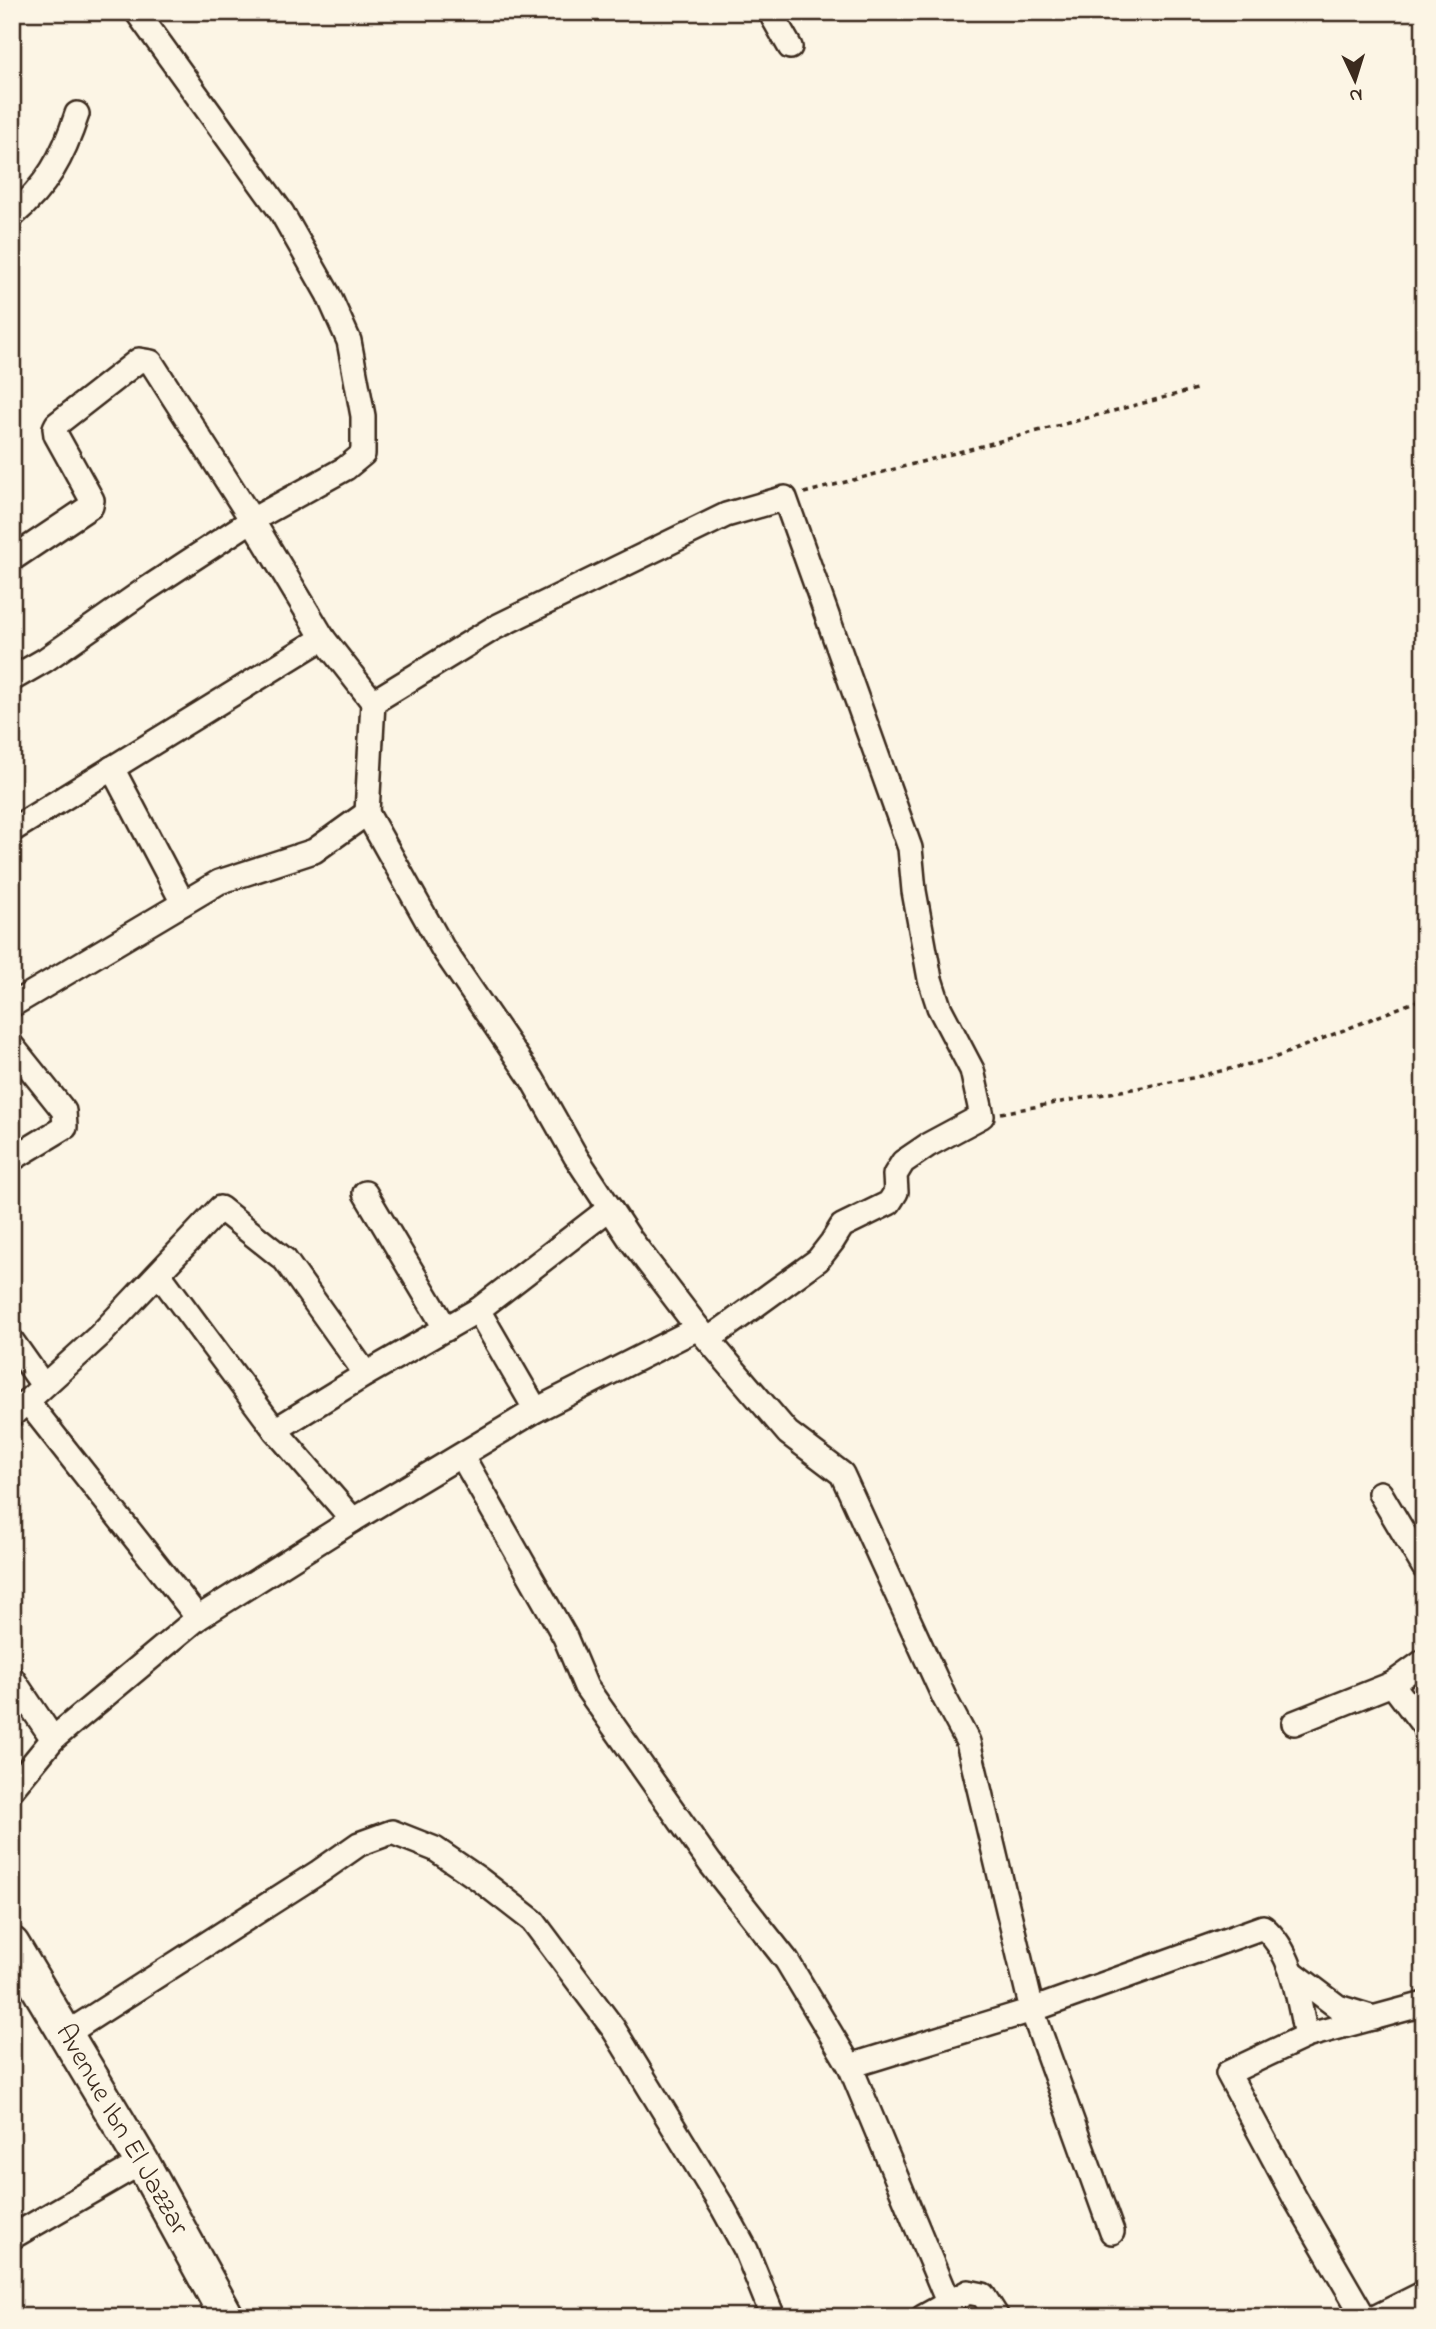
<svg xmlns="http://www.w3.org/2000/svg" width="1436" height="2329" font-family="'Indie Flower',sans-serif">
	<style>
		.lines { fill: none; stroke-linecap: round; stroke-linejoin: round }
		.street-casing { stroke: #3b2a1e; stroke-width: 28 }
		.secondary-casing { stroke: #3b2a1e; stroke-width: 38 }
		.path { stroke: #3b2a1e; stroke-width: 3.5; stroke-dasharray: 5 5; stroke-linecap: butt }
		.street { stroke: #fcf5e5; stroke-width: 23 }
		.secondary { stroke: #fcf5e5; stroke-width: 33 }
		.labels { text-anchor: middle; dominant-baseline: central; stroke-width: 5; stroke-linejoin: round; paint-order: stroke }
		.street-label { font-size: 28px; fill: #3b2a1e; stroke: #fcf5e5 }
	</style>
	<rect width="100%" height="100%" fill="#fcf5e5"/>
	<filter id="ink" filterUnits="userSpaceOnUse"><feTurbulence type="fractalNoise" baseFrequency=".0143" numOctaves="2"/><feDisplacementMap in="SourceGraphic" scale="14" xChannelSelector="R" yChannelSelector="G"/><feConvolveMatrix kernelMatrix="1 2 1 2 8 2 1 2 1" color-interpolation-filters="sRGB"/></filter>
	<g filter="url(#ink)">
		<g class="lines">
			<g class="street-casing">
				<g id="street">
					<polyline points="770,12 790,47"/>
					<path d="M12,216C47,186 63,157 77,114"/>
					<polyline points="12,559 91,506 92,500 56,435 55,428 57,424 139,360 151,362 252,520 323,638 373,702 367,813 314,851 219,882 12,1005"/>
					<polyline points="12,679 45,660 145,590 252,520 346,468 363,454 363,416 349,341 328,294 282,213 137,12"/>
					<polyline points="373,702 494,628 726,515 785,498 910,848 914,891 930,979 939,1007 972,1070 982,1116 928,1145 903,1162 895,1175 896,1192 889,1203 842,1226 832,1242 818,1260 709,1339"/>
					<polyline points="112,768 183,903"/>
					<polyline points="367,813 443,949 532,1079 576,1157 630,1239 698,1328 788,1433 842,1474 944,1697 968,1742 1032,2010 1112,2232"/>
					<polyline points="12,830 323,638"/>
					<polyline points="12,1046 64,1111 65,1127 12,1159"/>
					<polyline points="365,1193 446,1329"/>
					<polyline points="159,1274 275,1430 353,1520"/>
					<polyline points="478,1310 610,1208"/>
					<polyline points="12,1341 43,1385"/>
					<polyline points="27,1401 198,1618"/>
					<polyline points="12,1415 100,1335 220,1208 285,1260 366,1374"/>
					<polyline points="275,1430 366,1374 478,1310 536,1410"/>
					<polyline points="462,1456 565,1637 586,1687 710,1863 787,1961 850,2066 948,2302"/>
					<polyline points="1380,1493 1424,1567"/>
					<polyline points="12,1678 53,1739"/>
					<polyline points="1392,1684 1424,1726"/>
					<polyline points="1294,1723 1392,1684 1424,1661"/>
					<polyline points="12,1789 53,1739 198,1618 353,1520 536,1410 698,1328"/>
					<polyline points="1293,1973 1338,2007 1374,2018"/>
					<polyline points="66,2034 319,1872 359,1844 392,1832 435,1849 479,1879 533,1921 613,2028 723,2208 746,2250 773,2317"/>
					<path d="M850,2066L1032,2010L1263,1927C1294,1953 1298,1998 1306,2036"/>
					<polyline points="12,2237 142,2162"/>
					<polyline points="923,2317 968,2292 983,2295 997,2317"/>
					<polyline points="1364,2317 1296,2200 1228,2073 1306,2036 1424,2004"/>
					<polyline points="1376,2317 1424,2293"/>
				</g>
			</g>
			<g class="secondary-casing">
				<polyline id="secondary" points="12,1944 142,2162 227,2317"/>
			</g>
			<g class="path">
				<polyline points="804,493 1200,388"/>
				<polyline points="1001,1113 1192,1078 1274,1058 1424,998"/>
			</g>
			<use href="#street" class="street"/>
			<use href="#secondary" class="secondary"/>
		</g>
	</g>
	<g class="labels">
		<g class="street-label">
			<text transform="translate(121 2130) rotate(60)">Avenue Ibn El Jazzar</text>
		</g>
	</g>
	<rect width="1436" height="2329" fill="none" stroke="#fcf5e5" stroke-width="42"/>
	<rect x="21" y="21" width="1394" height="2287" fill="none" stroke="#3b2a1e" stroke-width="2.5" filter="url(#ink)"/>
	<g transform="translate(1355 80) rotate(176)" stroke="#fcf5e5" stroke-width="5" paint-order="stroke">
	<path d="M0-5L12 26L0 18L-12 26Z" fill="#3b2a1e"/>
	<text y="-10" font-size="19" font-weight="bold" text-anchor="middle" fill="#3b2a1e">N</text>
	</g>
</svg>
